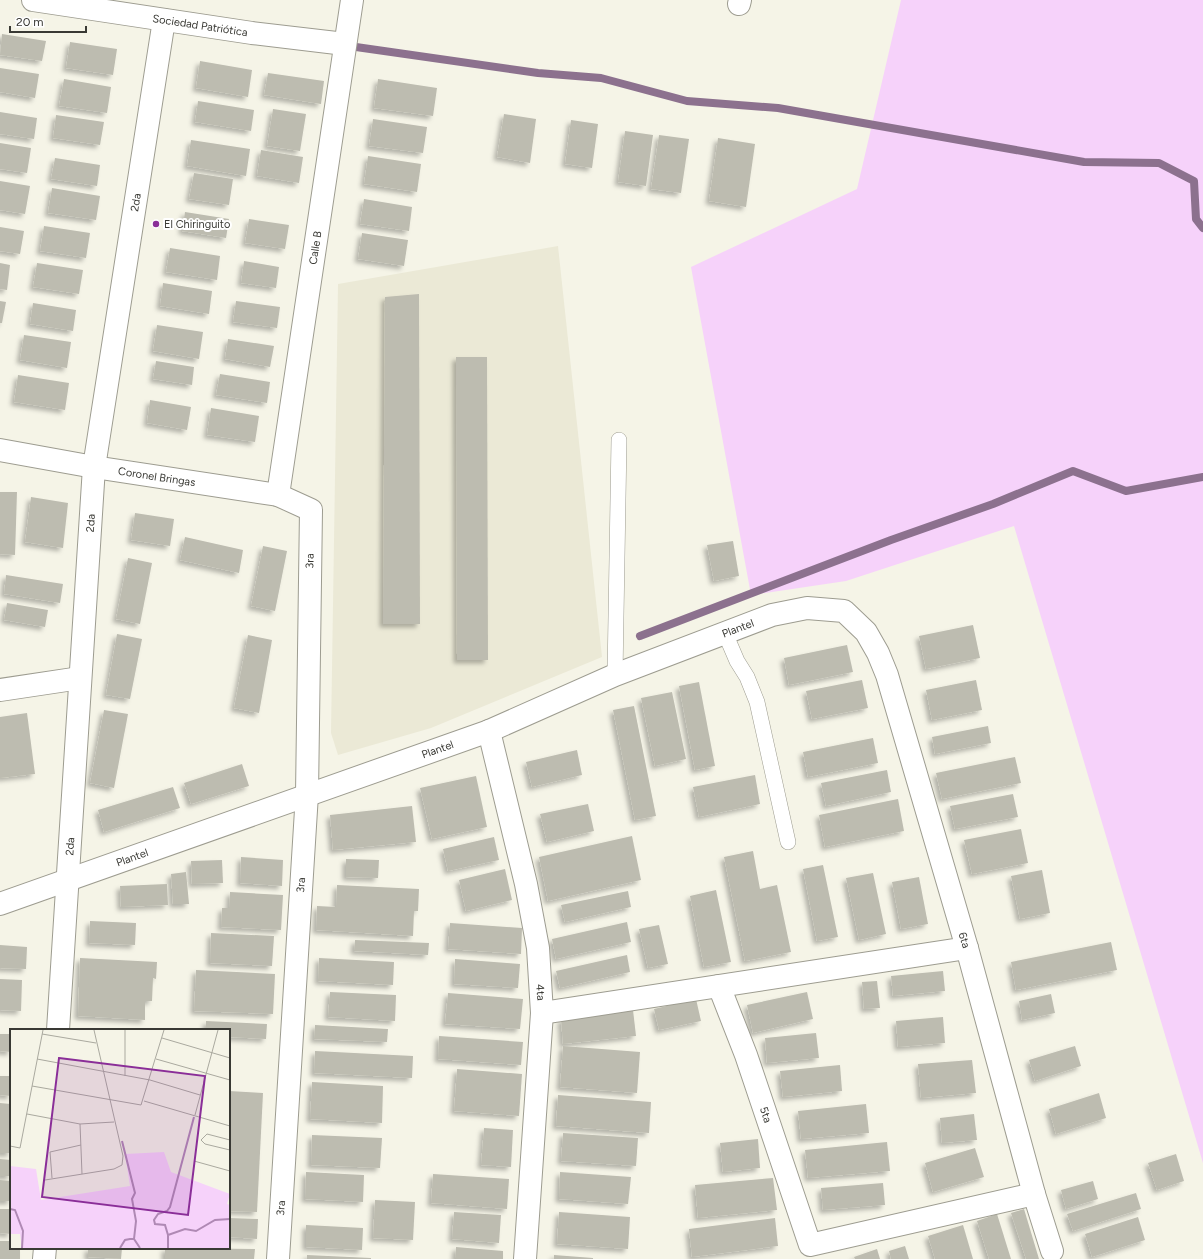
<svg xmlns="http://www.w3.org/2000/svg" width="1203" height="1259" font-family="Figtree,sans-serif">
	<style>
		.built { fill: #ebe9d6 }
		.green { fill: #f6d2fa }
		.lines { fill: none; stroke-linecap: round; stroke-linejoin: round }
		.stream { stroke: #8c718e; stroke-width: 8 }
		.building { fill: #bdbcb0; filter: url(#shadow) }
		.service-casing { stroke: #9d9c90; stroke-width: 16 }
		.minor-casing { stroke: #9d9c90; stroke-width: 24 }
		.service { stroke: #fff; stroke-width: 15 }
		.minor { stroke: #fff; stroke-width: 22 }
		.poi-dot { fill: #8a2e98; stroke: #fff; stroke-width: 1.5 }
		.labels { text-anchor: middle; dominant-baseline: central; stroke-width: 4; stroke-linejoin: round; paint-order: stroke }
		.street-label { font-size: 11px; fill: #393934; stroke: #fff }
		.poi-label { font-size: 11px; fill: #393934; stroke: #fff; text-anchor: start }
		.inset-river { fill: none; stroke: #af89b4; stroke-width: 2 }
		.inset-road { fill: none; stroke: #aaa99f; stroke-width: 1 }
		.view { fill: #8a2e98; fill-opacity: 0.15; stroke: #8a2e98; stroke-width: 2 }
		.inset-edge { fill: none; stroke: #393934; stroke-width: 2 }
	</style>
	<defs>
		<filter id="shadow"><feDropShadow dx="-3.5" dy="3.5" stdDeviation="2" flood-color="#0004"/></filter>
	</defs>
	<rect width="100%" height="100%" fill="#f5f4e7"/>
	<polygon class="built" points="558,246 602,657 431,728 338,755 331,733 338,284"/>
	<polygon class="green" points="901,0 1203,0 1203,1163 1014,526 846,581 751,595 691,267 857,189"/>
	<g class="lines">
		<g class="stream">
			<polyline points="356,47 538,73 601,78 687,101 778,108 1084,162 1159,163 1194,181 1196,219 1203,228"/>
			<polyline points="640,636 891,540 993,504 1073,471 1126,491 1203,477"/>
		</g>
	</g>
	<g class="building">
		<polygon points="2,34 46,41 42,61 0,55"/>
		<polygon points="70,42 117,49 113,75 66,68"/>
		<polygon points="200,61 252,70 248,97 196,88"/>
		<polygon points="0,68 39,74 35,98 0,92"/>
		<polygon points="268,73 324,81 321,104 264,95"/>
		<polygon points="64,79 111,87 107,113 59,106"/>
		<polygon points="378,79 437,88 433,116 374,108"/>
		<polygon points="198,101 254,110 251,131 195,122"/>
		<polygon points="273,109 306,114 300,151 267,146"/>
		<polygon points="0,112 37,118 34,139 0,134"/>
		<polygon points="504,114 536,119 530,163 497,157"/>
		<polygon points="56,115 104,122 100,145 53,138"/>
		<polygon points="373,119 427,127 423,153 369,146"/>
		<polygon points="571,120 598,124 592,168 565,164"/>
		<polygon points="625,131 653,135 646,186 618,182"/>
		<polygon points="659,135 689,139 681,193 651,189"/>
		<polygon points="718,138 755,144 746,207 709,201"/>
		<polygon points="191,140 250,149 246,176 187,166"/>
		<polygon points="0,143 31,148 27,173 0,169"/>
		<polygon points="261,150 303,157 299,183 257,176"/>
		<polygon points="368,156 421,164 417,192 364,184"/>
		<polygon points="55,158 100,165 97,186 51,179"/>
		<polygon points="194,173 233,179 229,205 189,199"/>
		<polygon points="0,181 30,186 25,214 0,210"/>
		<polygon points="52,188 100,196 96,220 48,213"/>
		<polygon points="364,199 412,207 409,231 360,224"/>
		<polygon points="185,212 229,219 226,238 182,231"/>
		<polygon points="249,219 289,225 285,249 245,243"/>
		<polygon points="44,226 90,233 86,258 40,251"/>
		<polygon points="0,227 24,231 20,254 0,251"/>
		<polygon points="362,233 408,240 404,266 358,259"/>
		<polygon points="170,248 220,256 217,280 166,272"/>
		<polygon points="244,261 279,267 276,288 241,283"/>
		<polygon points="0,263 10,265 7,290 0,289"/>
		<polygon points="37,263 83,270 79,294 33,287"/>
		<polygon points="163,283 212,291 209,314 160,306"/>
		<polygon points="419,294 420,624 383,624 385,297"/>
		<polygon points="0,301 6,302 2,323 0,323"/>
		<polygon points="236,301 280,307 277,328 233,322"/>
		<polygon points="33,303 76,310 73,331 30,324"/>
		<polygon points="157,325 203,332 199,359 153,351"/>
		<polygon points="24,335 71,342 67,368 20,360"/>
		<polygon points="228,339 274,346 270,367 225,359"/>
		<polygon points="456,357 487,357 488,660 457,660"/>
		<polygon points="156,361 194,367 192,385 153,379"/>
		<polygon points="220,374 270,382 267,403 216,395"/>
		<polygon points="18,375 69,383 65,410 14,402"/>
		<polygon points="150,400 191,407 187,430 147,423"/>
		<polygon points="211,408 259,416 255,442 207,435"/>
		<polygon points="0,492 17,492 15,555 0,554"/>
		<polygon points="31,497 68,503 63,548 25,542"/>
		<polygon points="135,513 174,519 170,546 131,540"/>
		<polygon points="185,537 243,550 239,573 180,560"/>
		<polygon points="733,541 739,576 714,581 707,545"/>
		<polygon points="263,546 287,551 275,611 251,606"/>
		<polygon points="128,558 152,563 140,624 116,619"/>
		<polygon points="6,575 63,584 60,603 4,594"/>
		<polygon points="7,603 48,610 45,627 4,620"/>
		<polygon points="973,625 980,658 926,669 919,636"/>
		<polygon points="117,634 142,639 130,699 106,695"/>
		<polygon points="248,635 272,640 259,713 234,708"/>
		<polygon points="847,645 853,672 789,685 784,658"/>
		<polygon points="862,680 868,708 812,719 806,691"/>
		<polygon points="976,680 982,710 932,720 926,690"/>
		<polygon points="699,682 715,766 695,770 679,686"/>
		<polygon points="672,692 686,759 655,766 641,698"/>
		<polygon points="634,706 656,816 635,820 613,710"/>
		<polygon points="104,710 128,714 114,788 90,783"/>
		<polygon points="27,713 35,774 0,778 0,717"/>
		<polygon points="988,726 991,743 935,754 932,737"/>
		<polygon points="873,738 878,763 808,777 803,752"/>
		<polygon points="577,750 582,775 532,787 526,762"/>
		<polygon points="1015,757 1021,783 942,799 936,773"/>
		<polygon points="242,764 249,786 191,804 184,783"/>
		<polygon points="887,770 891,792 826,806 821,783"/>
		<polygon points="755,775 760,804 699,817 693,787"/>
		<polygon points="476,776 487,827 432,839 420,788"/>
		<polygon points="173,787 180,808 104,832 98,810"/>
		<polygon points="1013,794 1018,817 955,829 950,806"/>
		<polygon points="898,799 904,831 825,847 819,815"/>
		<polygon points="588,804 594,831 547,842 540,814"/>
		<polygon points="412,806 416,842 333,850 330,815"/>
		<polygon points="1021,829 1028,863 972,874 964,840"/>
		<polygon points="632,836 641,880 548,901 539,857"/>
		<polygon points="494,837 499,860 448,871 443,849"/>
		<polygon points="753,851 760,889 777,885 791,952 745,961 724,857"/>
		<polygon points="241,857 283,860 282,886 240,883"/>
		<polygon points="346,859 379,860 378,878 346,877"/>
		<polygon points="222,860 223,883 192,884 191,861"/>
		<polygon points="823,865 838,937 817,941 803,869"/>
		<polygon points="505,869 512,900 466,911 459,880"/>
		<polygon points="1042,870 1050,913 1020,919 1011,876"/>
		<polygon points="186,872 189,904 173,904 171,874"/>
		<polygon points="873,873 886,934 859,940 846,878"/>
		<polygon points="919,877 928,924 901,929 892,882"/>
		<polygon points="167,884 168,905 121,907 120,886"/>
		<polygon points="337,885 419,889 418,911 414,911 413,936 316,930 317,906 336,907"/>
		<polygon points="716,890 731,962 704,967 690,896"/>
		<polygon points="628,891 631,907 565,922 561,905"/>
		<polygon points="230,892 283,895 281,930 221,927 222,908 229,908"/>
		<polygon points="90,921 136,923 135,945 89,943"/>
		<polygon points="627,922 631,942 556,959 552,939"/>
		<polygon points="450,923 522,928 521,954 448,949"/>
		<polygon points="659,925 668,964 648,968 639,929"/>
		<polygon points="211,933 274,936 272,966 210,963"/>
		<polygon points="355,940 429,943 428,955 354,951"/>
		<polygon points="1111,942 1117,970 1016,990 1011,962"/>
		<polygon points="0,945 27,947 26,969 0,968"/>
		<polygon points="627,955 630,972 560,988 556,971"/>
		<polygon points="80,958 157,962 156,979 153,978 152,1001 145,1001 145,1020 78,1016"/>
		<polygon points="319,958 394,962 393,985 318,981"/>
		<polygon points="455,959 520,964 518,988 454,984"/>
		<polygon points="196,970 275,974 273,1014 194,1011"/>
		<polygon points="943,971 945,991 893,996 891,976"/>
		<polygon points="0,979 22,980 21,1011 0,1010"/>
		<polygon points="877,981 880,1008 864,1009 862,982"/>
		<polygon points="330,992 396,995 395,1021 328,1017"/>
		<polygon points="807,992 813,1019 753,1033 747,1005"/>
		<polygon points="448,993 523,999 520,1029 445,1024"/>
		<polygon points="1051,994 1055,1013 1022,1020 1019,1001"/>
		<polygon points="696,999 701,1021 659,1030 654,1009"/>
		<polygon points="633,1010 636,1036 563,1044 561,1019"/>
		<polygon points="943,1017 945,1043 898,1047 896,1021"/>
		<polygon points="206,1021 267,1024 266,1039 229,1037 229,1030 206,1030"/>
		<polygon points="315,1025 388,1029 387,1042 314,1039"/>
		<polygon points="816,1033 819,1058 767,1063 765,1038"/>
		<polygon points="0,1034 11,1034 11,1052 0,1051"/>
		<polygon points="439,1036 523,1042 521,1065 438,1059"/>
		<polygon points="563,1046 640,1052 637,1093 560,1087"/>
		<polygon points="1075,1046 1081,1066 1035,1081 1029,1060"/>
		<polygon points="315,1051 413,1056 412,1078 314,1073"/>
		<polygon points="972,1060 976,1093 921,1098 918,1064"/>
		<polygon points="840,1065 842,1091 783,1097 780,1071"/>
		<polygon points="457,1069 522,1074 519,1116 454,1111"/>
		<polygon points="0,1076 11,1076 11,1096 0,1095"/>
		<polygon points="312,1082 383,1086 382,1123 310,1119"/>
		<polygon points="229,1091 263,1093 257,1212 229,1211"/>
		<polygon points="1099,1093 1106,1118 1056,1134 1049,1109"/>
		<polygon points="558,1095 651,1102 649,1133 556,1126"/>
		<polygon points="0,1103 11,1104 11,1153 0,1153"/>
		<polygon points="866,1104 869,1133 801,1139 798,1111"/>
		<polygon points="974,1114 977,1140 942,1143 940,1118"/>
		<polygon points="484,1128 513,1130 511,1167 481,1165"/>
		<polygon points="563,1133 638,1138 636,1166 561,1161"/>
		<polygon points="312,1135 382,1138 380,1168 311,1165"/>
		<polygon points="758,1139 760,1168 723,1172 720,1143"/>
		<polygon points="887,1142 890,1171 808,1178 805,1150"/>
		<polygon points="975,1148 984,1177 933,1192 925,1163"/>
		<polygon points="1176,1154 1184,1181 1157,1190 1148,1163"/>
		<polygon points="0,1159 11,1160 11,1176 0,1176"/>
		<polygon points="306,1172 364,1175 363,1202 305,1199"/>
		<polygon points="560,1172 631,1177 628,1204 559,1199"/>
		<polygon points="433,1174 509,1179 507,1209 431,1203"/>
		<polygon points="773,1178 777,1210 698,1218 695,1185"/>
		<polygon points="0,1180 11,1181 11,1201 0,1201"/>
		<polygon points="1093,1181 1098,1199 1066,1209 1061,1190"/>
		<polygon points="883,1183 885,1205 823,1210 821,1188"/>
		<polygon points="1136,1193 1141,1209 1073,1231 1067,1214"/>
		<polygon points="375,1200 415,1202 413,1240 373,1238"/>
		<polygon points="0,1209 11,1209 11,1234 0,1233"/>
		<polygon points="1024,1209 1039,1259 1026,1259 1011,1213"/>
		<polygon points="454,1212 501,1215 499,1243 452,1239"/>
		<polygon points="559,1212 630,1217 628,1249 557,1244"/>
		<polygon points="997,1214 1011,1259 989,1259 977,1221"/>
		<polygon points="1138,1217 1145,1240 1092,1257 1085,1234"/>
		<polygon points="229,1218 258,1219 257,1239 229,1237"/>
		<polygon points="775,1218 778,1246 692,1257 689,1229"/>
		<polygon points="306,1225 363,1228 362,1250 306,1247"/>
		<polygon points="963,1225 973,1259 935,1259 928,1236"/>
		<polygon points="0,1241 11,1241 11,1248 20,1248 20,1259 0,1259"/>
		<polygon points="905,1246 909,1259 891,1259 889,1251"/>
		<polygon points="456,1247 503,1251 503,1259 455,1259"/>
		<polygon points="88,1248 122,1248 121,1259 88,1257"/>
		<polygon points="165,1248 255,1249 254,1259 165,1259"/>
		<polygon points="877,1249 880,1259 855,1259 854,1257"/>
		<polygon points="307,1255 371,1258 371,1259 307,1259"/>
		<polygon points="554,1255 593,1258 593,1259 554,1259"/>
	</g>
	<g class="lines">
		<g class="service-casing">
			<g id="service">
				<polyline points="725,633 737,661 747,677 757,702 788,842"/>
				<polyline points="615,675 619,440"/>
			</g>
		</g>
		<g class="minor-casing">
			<g id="minor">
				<path id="s1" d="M33,0L252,33L345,44"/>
				<polyline points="739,4 740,0"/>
				<path id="s2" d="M0,450L94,467L278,495L311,510L307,794L278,1259"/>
				<path id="s3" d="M278,495L352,0"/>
				<polyline points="0,690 80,678"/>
				<path id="s4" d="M489,731L526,884L538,948L542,1013L525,1259"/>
				<path id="s5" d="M0,904L489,731L615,675L772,615L807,608L844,611L866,632L878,653L887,675L967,948L1034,1194L1052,1251"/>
				<path id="s6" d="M719,986L746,1055L810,1245L1034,1194"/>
				<polyline points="542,1013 967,948"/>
				<path id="s7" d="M58,1030L94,467L164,20"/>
				<polyline points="44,1259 45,1248"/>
			</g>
		</g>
		<use href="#service" class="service"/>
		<use href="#minor" class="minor"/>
	</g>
	<circle class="poi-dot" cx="156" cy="224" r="4"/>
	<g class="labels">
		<g class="street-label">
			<text stroke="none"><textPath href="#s1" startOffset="169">Sociedad Patriótica</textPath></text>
			<text stroke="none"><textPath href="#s7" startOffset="832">2da</textPath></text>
			<text stroke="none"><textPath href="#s3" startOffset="250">Calle B</textPath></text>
			<text stroke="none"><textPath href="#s2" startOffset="159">Coronel Bringas</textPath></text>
			<text stroke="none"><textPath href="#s7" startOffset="508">2da</textPath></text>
			<text transform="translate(310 561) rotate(-89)">3ra</text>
			<text stroke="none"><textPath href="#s5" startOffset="788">Plantel</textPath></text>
			<text stroke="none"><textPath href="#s5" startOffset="464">Plantel</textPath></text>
			<text stroke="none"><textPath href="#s7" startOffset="184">2da</textPath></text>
			<text stroke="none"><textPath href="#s5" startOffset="140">Plantel</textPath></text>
			<text transform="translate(301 885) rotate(-86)">3ra</text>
			<text stroke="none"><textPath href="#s5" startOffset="1252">6ta</textPath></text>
			<text stroke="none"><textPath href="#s4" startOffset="267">4ta</textPath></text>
			<text stroke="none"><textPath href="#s6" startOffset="137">5ta</textPath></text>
			<text transform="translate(281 1208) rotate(-86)">3ra</text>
		</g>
		<g class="poi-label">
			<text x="164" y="224">El Chiringuito</text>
		</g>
	</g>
	<g transform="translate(10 1029)">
		<rect width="220" height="220" fill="#f5f4e7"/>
		<path d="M154,123L161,143L220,165L217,175L220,176V219H12L10,205H0V137L26,140L31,171L120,157L115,125Z" fill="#f6d2fa"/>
		<path class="inset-river" d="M112,112L125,164L122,170L126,192L124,210M0,180L5,181L13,202L12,219M158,206L155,196L145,195L144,191L148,185L157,182L160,178L184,88M110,219L115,211L120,210H124L130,219M158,219V206L175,200L186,202L205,191L220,190"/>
		<path class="inset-road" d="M115,1V47M32,5L86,14M152,9L220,29M27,30L140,51L190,66M146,30L220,51M22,57L131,76L154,1M134,72L220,97M17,85L70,95L104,93M185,86L208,1M70,95L72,145M220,111L197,105L191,111L195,115L220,121M0,117L10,119L33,1M184,132L220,142M42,149L40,123L71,116M35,151L104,140L112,136L113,127L84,1"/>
		<path class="view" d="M49,29L195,47L178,186L32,168Z"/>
		<rect width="220" height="220" class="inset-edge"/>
	</g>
	<path d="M10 26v6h76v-6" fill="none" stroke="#393934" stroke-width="2"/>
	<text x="16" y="26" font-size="12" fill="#393934" stroke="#ffffff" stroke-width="3" paint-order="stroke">20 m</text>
</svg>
